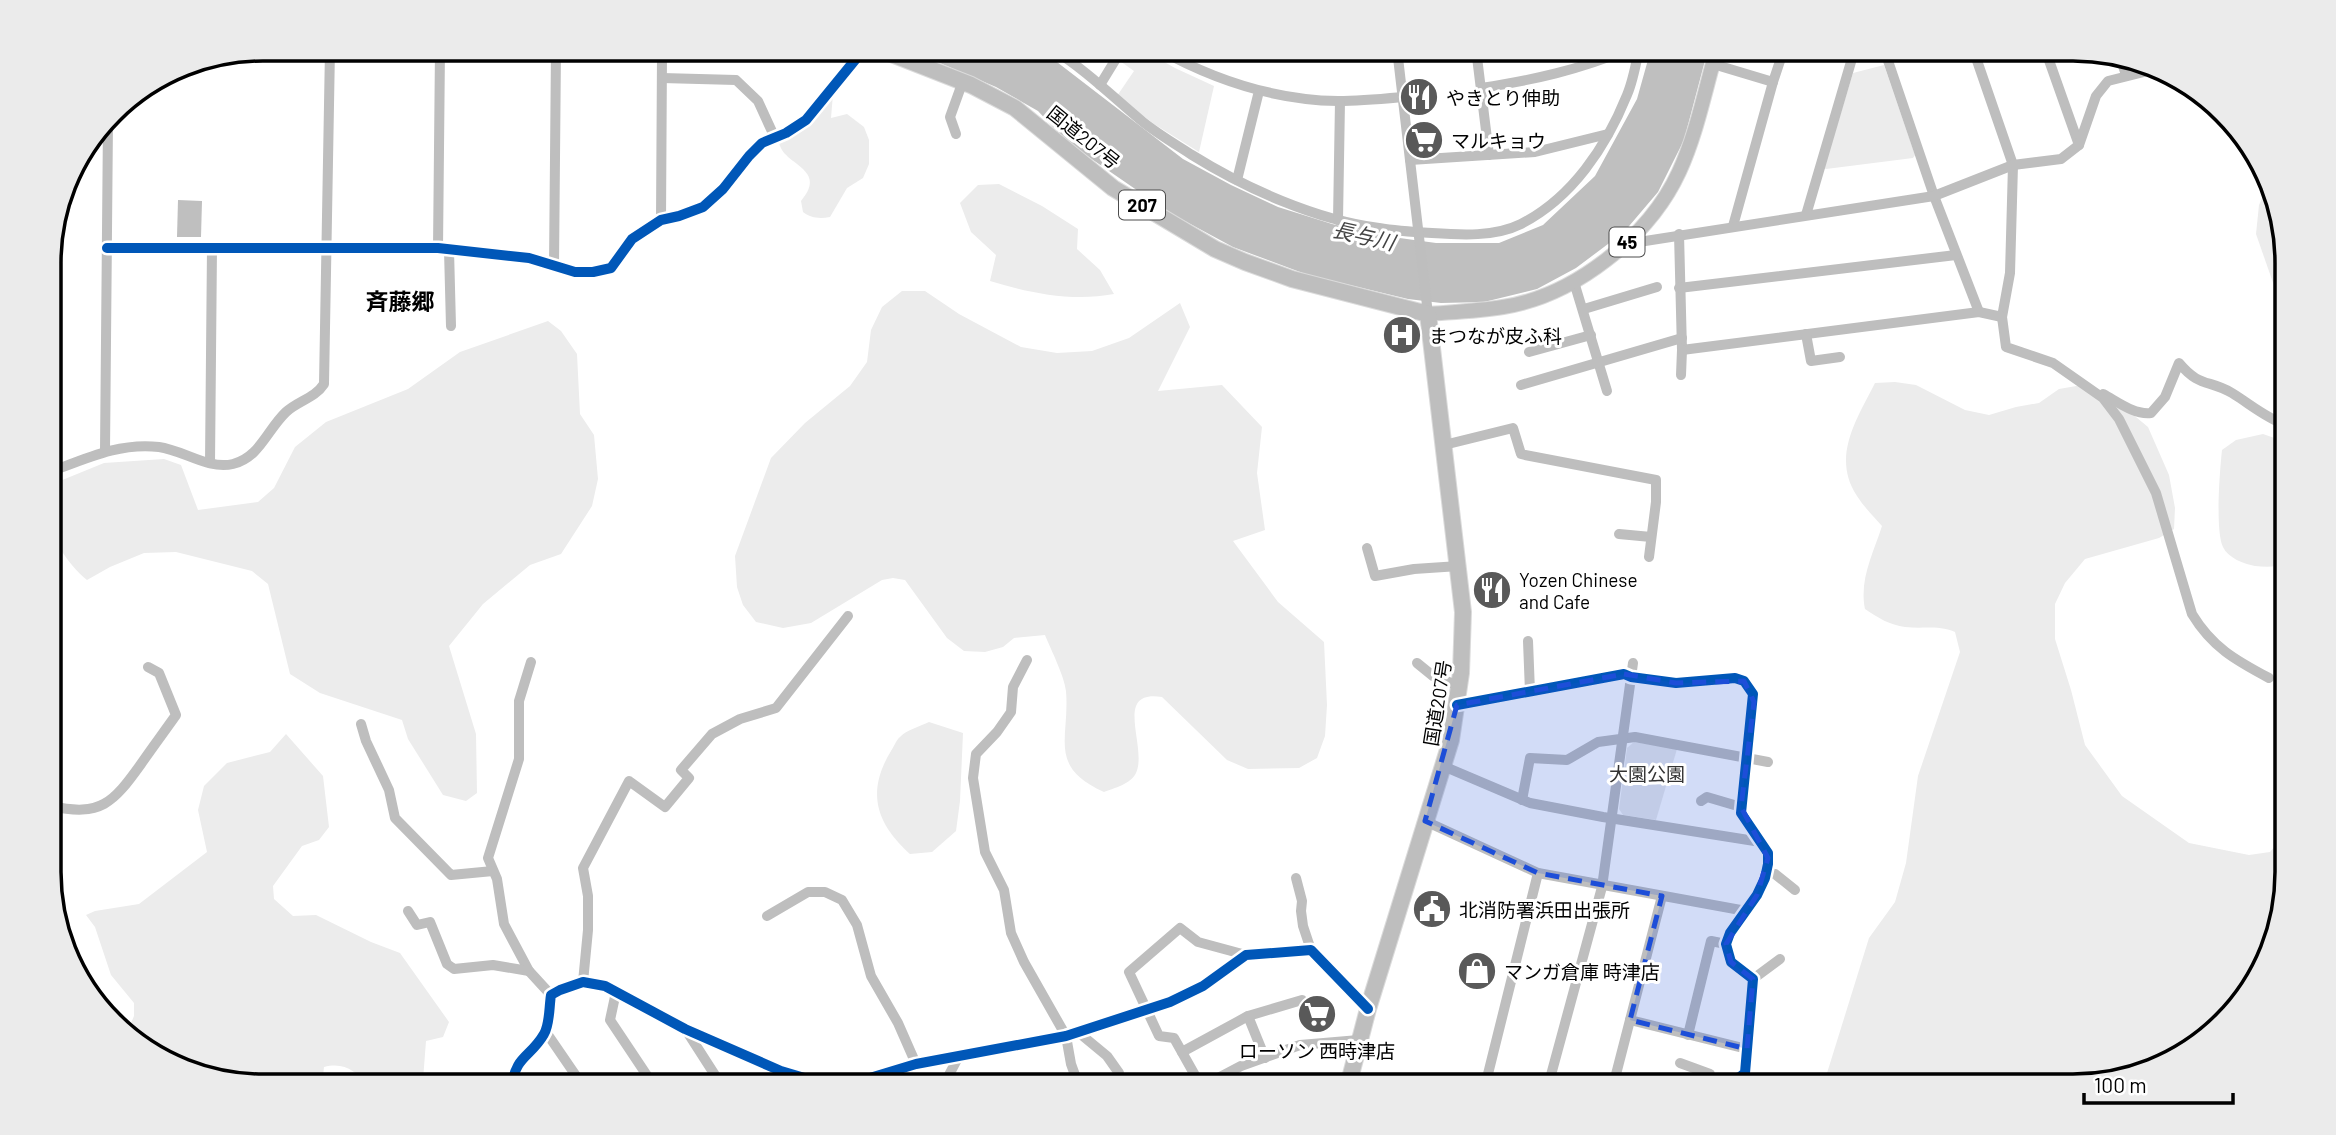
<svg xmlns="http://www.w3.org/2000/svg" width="2336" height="1135" font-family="Barlow,'Noto Sans JP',sans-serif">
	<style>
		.green { fill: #ececec }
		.water { fill: #bfbfbf }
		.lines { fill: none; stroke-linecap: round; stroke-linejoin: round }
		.major-casing { stroke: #dbdbdb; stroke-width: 16 }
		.highway-casing { stroke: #dbdbdb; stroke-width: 18 }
		.minor { stroke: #bebebe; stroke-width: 10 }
		.major { stroke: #bebebe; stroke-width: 14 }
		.highway { stroke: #bebebe; stroke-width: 16 }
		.cycleway-casing { stroke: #fff; stroke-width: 15 }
		.cycleway { stroke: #0057b8; stroke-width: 10 }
		.marked { fill: #1d4ed8; fill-opacity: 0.2; stroke: #1d4ed8; stroke-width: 5; stroke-dasharray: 14 9; stroke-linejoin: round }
		.labels { text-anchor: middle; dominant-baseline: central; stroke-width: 6; stroke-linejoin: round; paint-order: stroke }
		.shield { fill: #fff; stroke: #4c4c4c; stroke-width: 2 }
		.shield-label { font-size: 18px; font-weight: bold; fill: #000 }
		.poi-label { font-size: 19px; fill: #000; stroke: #fff; text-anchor: start }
		.street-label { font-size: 19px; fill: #000; stroke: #fff }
		.park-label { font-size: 19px; fill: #333; stroke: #fff }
		.water-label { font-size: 21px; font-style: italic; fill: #444; stroke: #fff }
		.quarter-label { font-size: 23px; font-weight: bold; fill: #000; stroke: #fff }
		.rim { fill: none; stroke: #000; stroke-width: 3.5 }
	</style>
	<rect width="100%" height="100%" fill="#fff"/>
	<g class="green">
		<polygon points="1127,49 1141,49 1175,68 1214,86 1199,152 1154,124 1117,96 1134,71 1120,61"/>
		<polygon points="1884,65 1915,155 1913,158 1826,169 1824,168 1853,73"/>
		<path d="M833,94L831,118L847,114L864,127L869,140V164L863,178L847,188L830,217C819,219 811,218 803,212L801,201C826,172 792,166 782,150C780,147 779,143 778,139Z"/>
		<path d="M999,184L1042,206L1078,229L1077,249L1100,270L1114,294C1072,302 1030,293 990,281L996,255L971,232L960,203L978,185Z"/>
		<polygon points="2266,190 2285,236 2285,317 2256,234 2259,205"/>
		<path d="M902,291H925L959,314L1021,347L1057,353L1092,351L1129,338L1180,303L1190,327L1158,391L1222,385L1262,427L1257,473L1265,530L1233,541L1278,602L1324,642L1327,705L1325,736L1317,758L1299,768L1248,769L1227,760L1162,697C1112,689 1148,747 1136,773C1131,784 1114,788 1104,792C1047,766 1070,739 1066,691C1064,675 1051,650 1045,635L1014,638L1003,647L985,652L964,651L947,638L905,580L893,578L882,580L811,623L783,628L756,622L743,605L737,587L735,556L771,458L805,423L850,386L867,362L871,330L882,307Z"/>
		<path d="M548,321L561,331L577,354L580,414L594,435L598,479L592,506L561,554L530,565L483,604L449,646L476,734L477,793L466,801L443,795L408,739L402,720L320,693L290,674L268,584L252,571L176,552L144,553L110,567L87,580C60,557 38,519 55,483L104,463L164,459L181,465L198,510L258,502L274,488L295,447L326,422L408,389L460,352Z"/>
		<path d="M1895,382L1916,385L1965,410L1989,415L2016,407L2039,403L2059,389L2082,385L2112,397L2148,427L2169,475L2175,508L2174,529L2159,538L2085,559L2065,583L2055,604V639L2071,690L2085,745L2122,796L2189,843L2249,855L2270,852L2287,832V872L2265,966L2191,1050L2086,1086H1823L1869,938L1895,902L1906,863L1918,776L1960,652L1955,632C1938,625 1923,629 1905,627C1890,625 1878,618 1865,609C1859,580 1873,554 1882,526C1874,517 1864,507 1857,496C1831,457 1857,419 1875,383Z"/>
		<path d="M2263,434L2286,442V562C2276,568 2266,567 2255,566C2244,564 2228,558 2223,547C2215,531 2220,469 2222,450L2236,440Z"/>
		<path d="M929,722L963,733L960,801L956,831L932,852L910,854C876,823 866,792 891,751C894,747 896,740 900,737C906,730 921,726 929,722Z"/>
		<path d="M286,734L323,776L329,827L319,840L302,846L273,886L274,899L293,916L316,915L371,942L400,953L449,1022L443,1037L426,1041L423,1080L420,1086H369C355,1071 345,1062 324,1067L322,1086H264L169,1064L128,1030L134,1016V1003L111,975L95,927L86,915L95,911L139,904L207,852L198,810L204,786L227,763L270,752Z"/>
		<polygon points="1634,742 1677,749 1656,820 1623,815 1619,809 1627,748"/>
	</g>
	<g class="water">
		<polygon points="907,49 1040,49 1183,159 1231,185 1278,207 1332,224 1385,236 1436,243 1499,243 1543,225 1595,176 1637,99 1651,49 1708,49 1684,140 1658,192 1624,232 1576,268 1537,289 1484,302 1441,303 1408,299 1308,275 1233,247 1170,213 1067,142 1038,111 996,87"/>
		<polygon points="178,200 202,201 201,237 177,237"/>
	</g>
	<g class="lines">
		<g class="major-casing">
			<path id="major" d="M1428,314C1453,312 1478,311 1503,307C1574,296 1649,237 1679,172C1697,133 1705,89 1717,49"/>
		</g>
		<g class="highway-casing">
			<polyline id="highway" points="879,49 971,85 1015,108 1113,188 1215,249 1245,262 1292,279 1428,314 1463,612 1461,673 1451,740 1368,1009 1348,1086"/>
		</g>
		<g class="minor">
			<polyline points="658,49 662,54 661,220"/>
			<path d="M1052,49C1085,69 1113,97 1143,122C1158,134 1175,144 1192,155C1245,188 1316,220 1379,228C1396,231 1414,232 1432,233C1461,235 1495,237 1521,224C1572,198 1606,147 1627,95C1633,81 1636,64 1639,49"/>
			<path d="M1158,49C1214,80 1274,100 1338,101C1360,101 1381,99 1403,97"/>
			<polyline points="1397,49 1428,314"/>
			<polyline points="1476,49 1489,155"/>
			<polyline points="1884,49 1934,196 1979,312"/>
			<path d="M1973,49L2013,165L2010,273L2002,317L2006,347L2053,363L2103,398L2119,419L2156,493L2192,614C2212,647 2235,660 2269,678"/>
			<polyline points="2045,49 2079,145"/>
			<polyline points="2121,60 2126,75"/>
			<polyline points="1713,64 1773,82"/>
			<polyline points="662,78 736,80 758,101 775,138"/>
			<polyline points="1100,85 1122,49"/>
			<path d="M1481,88C1533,80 1579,70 1629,49"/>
			<polyline points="956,134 950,117 963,81"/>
			<polyline points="1410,160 1535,152 1608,134"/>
			<polyline points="1237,180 1259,91"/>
			<polyline points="1806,215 1853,55 1868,49"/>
			<polyline points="1338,220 1340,101"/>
			<polyline points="1733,226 1773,82 1784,49"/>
			<polyline points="1679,234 1682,350 1979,312 2002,317"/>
			<polyline points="1626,244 1934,196 2013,165 2061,159 2079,145 2096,96 2108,81 2156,69"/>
			<polyline points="107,248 438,248 529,258 575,272 593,272 611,268 632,239 661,220 679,216 703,207 723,189 749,156 762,143 786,133 806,120 864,49"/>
			<polyline points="438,248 440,49"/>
			<polyline points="449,250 451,326"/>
			<polyline points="554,267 556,49"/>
			<polyline points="1574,282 1607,391"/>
			<polyline points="1679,288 1956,255"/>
			<polyline points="1584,309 1657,287"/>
			<polyline points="1806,334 1811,361 1840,357"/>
			<polyline points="1529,352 1591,335"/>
			<polyline points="1681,375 1682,350"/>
			<polyline points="1521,385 1682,338"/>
			<path d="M2103,394C2118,402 2134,415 2151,413L2165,397L2179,363C2200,388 2208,379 2232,393C2250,404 2266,418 2286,425"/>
			<polyline points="1444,445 1513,428 1521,454 1525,455 1656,480 1656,502 1649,557"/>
			<polyline points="105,451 108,121"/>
			<polyline points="210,463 212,247"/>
			<path d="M50,472C85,459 120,442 159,447C183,450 208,470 233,464C260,457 267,430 286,412C298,401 315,398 324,384L330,49"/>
			<polyline points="1619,534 1651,537"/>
			<polyline points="1367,548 1375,576 1414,569 1459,566"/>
			<polyline points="1528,641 1530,692"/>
			<polyline points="1027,660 1013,687 1011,712 997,732 976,754 973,778 985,852 1004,890 1011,933 1024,962 1066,1036 1071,1064 1079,1086"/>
			<polyline points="531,662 519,701 519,759 488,858 497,879 504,924 529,971 551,995"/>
			<polyline points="1417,663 1433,676 1459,686"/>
			<polyline points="1457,705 1624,674 1631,677 1676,683 1735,678 1744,681 1753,694 1741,813 1768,853 1768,864 1765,878 1757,895 1730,933 1726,944 1731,962 1753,979 1745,1073 1740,1077 1711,1086"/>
			<polyline points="361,724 366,741 389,790 395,818 451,875 493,871"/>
			<polyline points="1443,766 1530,803 1603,817 1761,842"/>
			<polyline points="1522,800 1530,758 1567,760 1598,742 1635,737 1768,762"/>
			<polyline points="1701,801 1707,797 1741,807"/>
			<path d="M51,806C101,817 113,803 141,764C152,748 164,732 176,715L159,673L148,667"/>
			<polyline points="1425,821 1538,873 1746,911"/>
			<polyline points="1767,873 1775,874 1795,890"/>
			<polyline points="1296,878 1302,901 1301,911 1303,926 1311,950"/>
			<polyline points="408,911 417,925 430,922 447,964 454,969 493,965 529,971"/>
			<polyline points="767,916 808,892 825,892 842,900 857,925 871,976 898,1023 916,1064"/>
			<polyline points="1753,979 1780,959"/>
			<polyline points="583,982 588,930 588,896 583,868 629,781 665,807 689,778 681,770 712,734 740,719 776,708 848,616"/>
			<polyline points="616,992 610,1020 654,1086"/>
			<polyline points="1248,1016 1302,1000"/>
			<polyline points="1630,1020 1747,1049"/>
			<polyline points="686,1030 722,1086"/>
			<polyline points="546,1032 583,1086"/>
			<polyline points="1078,1032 1107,1056 1119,1073"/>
			<polyline points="1688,1035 1711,941 1726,944"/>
			<polyline points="1182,1052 1248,1016 1265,1058"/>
			<polyline points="1680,1063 1710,1074 1711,1085"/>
			<polyline points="1745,1073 1756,1086"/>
			<polyline points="1615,1076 1652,1086"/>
			<path d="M512,1086C515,1056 531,1057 544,1034C550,1024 549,1007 551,995L560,990L583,982L605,986L685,1029L781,1071L828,1085L850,1084L916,1064L1066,1036L1170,1002L1203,986L1246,955L1311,950L1368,1009"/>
			<polyline points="943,1086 959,1056"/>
			<polyline points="1201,1086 1174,1038 1159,1036 1129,972 1180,928 1198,942 1246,955"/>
			<polyline points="1203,1086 1241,1066 1300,1045 1359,1040"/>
			<polyline points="1485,1086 1538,873"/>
			<polyline points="1548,1086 1602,887 1633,663"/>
			<polyline points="1613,1086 1662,896"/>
		</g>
		<use href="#major" class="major"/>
		<use href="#highway" class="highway"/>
		<g class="cycleway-casing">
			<g id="cycleway">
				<polyline points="107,248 438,248 529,258 575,272 593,272 611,268 632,239 661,220 679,216 703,207 723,189 749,156 762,143 786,133 806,120 864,49"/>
				<polyline points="1457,705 1624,674 1631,677 1676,683 1735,678 1744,681 1753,694 1741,813 1768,853 1768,864 1765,878 1757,895 1730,933 1726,944 1731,962 1753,979 1745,1073 1740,1077 1711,1086"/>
				<path d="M512,1086C515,1056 531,1057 544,1034C550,1024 549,1007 551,995L560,990L583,982L605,986L685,1029L781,1071L828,1085L850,1084L916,1064L1066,1036L1170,1002L1203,986L1246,955L1311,950L1368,1009"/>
			</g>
		</g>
		<use href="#cycleway" class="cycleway"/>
	</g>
	<path class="marked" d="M1624,674L1676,683L1744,681L1754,702L1741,807L1768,858L1757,895L1726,944L1731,962L1753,979L1747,1049L1630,1020L1662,896L1538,873L1425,821L1457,705Z"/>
	<defs>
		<g id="restaurant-disc" transform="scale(2.0125)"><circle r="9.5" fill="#595959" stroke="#fff"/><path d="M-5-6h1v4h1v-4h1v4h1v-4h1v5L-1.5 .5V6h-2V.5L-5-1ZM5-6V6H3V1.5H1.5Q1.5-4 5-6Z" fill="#fff"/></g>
		<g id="supermarket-disc" transform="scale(2.0125)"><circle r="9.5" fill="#595959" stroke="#fff"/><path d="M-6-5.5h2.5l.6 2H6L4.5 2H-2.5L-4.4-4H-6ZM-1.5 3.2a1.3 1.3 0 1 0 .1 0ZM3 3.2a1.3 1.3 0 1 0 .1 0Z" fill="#fff"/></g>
		<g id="hospital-disc" transform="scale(2.0125)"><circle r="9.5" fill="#595959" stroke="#fff"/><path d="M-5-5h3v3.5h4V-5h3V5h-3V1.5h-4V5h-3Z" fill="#fff"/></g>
		<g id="civic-disc" transform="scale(2.0125)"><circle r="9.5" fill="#595959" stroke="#fff"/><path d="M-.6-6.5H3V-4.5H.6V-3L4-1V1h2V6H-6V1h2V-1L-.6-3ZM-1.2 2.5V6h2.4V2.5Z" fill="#fff"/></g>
		<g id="shop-disc" transform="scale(2.0125)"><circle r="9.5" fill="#595959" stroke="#fff"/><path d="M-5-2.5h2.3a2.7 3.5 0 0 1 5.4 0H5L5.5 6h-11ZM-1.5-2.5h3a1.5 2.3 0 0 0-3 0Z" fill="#fff"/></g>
	</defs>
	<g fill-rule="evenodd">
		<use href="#restaurant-disc" x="1419" y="97"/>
		<use href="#supermarket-disc" x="1424" y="140"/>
		<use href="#hospital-disc" x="1402" y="335"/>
		<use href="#restaurant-disc" x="1492" y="590"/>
		<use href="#civic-disc" x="1432" y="909"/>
		<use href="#shop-disc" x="1477" y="971"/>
		<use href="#supermarket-disc" x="1317" y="1014"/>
	</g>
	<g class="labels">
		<g class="shield">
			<rect x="1119" y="190.5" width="46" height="29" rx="5"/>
			<rect x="1609.5" y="227.5" width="35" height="29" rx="5"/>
		</g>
		<g class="shield-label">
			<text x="1142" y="205">207</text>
			<text x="1627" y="242">45</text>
		</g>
		<g class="poi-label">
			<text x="1446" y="97">やきとり伸助</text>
			<text x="1451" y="140">マルキョウ</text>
			<text x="1429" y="335">まつなが皮ふ科</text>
			<text x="1519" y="579">Yozen Chinese<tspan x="1519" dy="22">and Cafe</tspan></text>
			<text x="1459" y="909">北消防署浜田出張所</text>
			<text x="1504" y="971">マンガ倉庫 時津店</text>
			<text x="1317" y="1050" text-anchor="middle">ローソン 西時津店</text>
		</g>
		<g class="street-label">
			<text transform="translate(1084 137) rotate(39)">国道207号</text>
			<text transform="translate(1437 703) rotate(-81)">国道207号</text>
		</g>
		<g class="park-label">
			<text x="1647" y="773">大園公園</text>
		</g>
		<g class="water-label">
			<text transform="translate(1364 235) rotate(13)">長与川</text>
		</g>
		<g class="quarter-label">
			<text x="400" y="301">斉藤郷</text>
		</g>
	</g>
	<path d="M0 0H2336V1135H0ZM263 61H2073A202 202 0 0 1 2275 263V872A202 202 0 0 1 2073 1074H263A202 202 0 0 1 61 872V263A202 202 0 0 1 263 61Z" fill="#ebebeb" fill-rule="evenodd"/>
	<path class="rim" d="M263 61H2073A202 202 0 0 1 2275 263V872A202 202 0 0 1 2073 1074H263A202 202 0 0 1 61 872V263A202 202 0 0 1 263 61Z"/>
	<path d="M2084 1093v10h149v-10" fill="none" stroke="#000000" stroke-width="3.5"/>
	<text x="2094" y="1093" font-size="21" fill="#000000" stroke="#ffffff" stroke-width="5" paint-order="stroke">100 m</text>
</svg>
